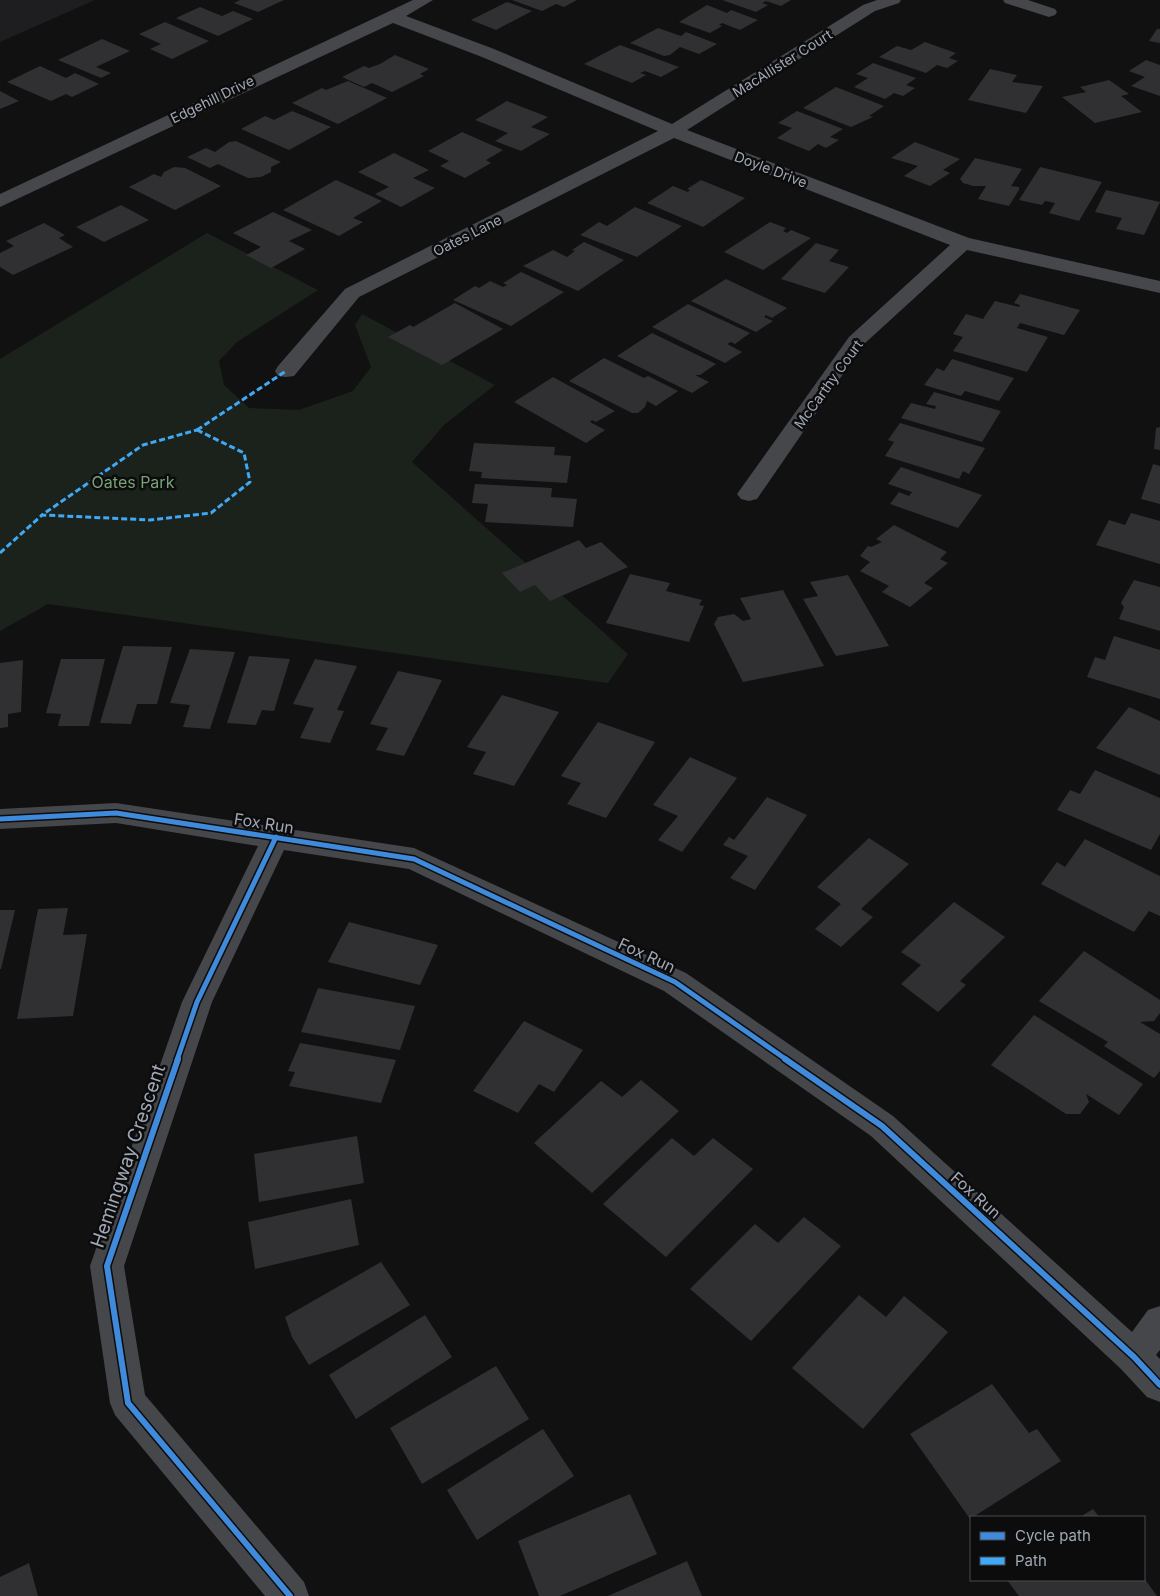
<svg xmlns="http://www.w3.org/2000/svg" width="1160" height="1596" font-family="Inter,sans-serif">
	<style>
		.built { fill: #1e1e20 }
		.green { fill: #1b221c }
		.building { fill: #303033 }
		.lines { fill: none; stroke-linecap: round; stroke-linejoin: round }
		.minor { fill: #45474b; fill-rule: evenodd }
		.quiet { stroke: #3fa9f5; stroke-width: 3; stroke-dasharray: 6 3; stroke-linecap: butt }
		.cycleway-far1-casing { stroke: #0c0c0d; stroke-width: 8 }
		.cycleway-casing { stroke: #0c0c0d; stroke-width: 9 }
		.cycleway-far1 { stroke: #408adc; stroke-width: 5 }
		.cycleway { stroke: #408adc; stroke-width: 6 }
		.labels { text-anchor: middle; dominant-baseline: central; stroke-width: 5; stroke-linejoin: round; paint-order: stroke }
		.far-street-label { font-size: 14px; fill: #a0a8b5; stroke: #0c0c0d }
		.park-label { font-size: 16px; fill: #76a275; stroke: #0c0c0d }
		.street-label { font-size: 16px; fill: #a0a8b5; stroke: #0c0c0d }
		.near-street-label { font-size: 19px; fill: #a0a8b5; stroke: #0c0c0d }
	</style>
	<rect width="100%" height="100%" fill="#111112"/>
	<polygon class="built" points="0,0 95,0 0,42"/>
	<polygon class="green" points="207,233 318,290 237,342 219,361 224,385 249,408 299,410 353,391 371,367 355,325 362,314 495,385 444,425 412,462 628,654 608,683 48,604 0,631 0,359"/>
	<g class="building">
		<polygon points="240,0 284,0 258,12 234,3"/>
		<polygon points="512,0 577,0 564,7 556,4 542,11"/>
		<polygon points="722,0 791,0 781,6 766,1 762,3 768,5 756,12"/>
		<polygon points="507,2 532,11 496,30 471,20"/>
		<polygon points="707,5 727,13 731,10 758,20 740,30 722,23 719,25 722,26 710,33 679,22"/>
		<polygon points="200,7 222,16 233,11 253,19 218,36 176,18"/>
		<polygon points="165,22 209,41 172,59 150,49 161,44 139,34"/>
		<polygon points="658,28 681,36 686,32 717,44 699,54 680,47 670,55 664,56 630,43"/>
		<polygon points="1157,29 1160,29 1160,43 1149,41"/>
		<polygon points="102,39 130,51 96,67 111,73 101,78 58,60"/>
		<polygon points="925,42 956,53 949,58 958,61 947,68 937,65 926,73 879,57 897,46 911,50"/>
		<polygon points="620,45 679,67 661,77 645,71 640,73 646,75 632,83 584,64"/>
		<polygon points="395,55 429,69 420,74 424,76 392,92 372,83 364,87 342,77 364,66 369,68 380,64"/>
		<polygon points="1146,60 1160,65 1160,96 1131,86 1145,77 1129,71"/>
		<polygon points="873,63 916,78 906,85 915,88 903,96 894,93 885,99 854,87 868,78 856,74"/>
		<polygon points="40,66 66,78 75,73 99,84 72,97 66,94 51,101 7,82"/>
		<polygon points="990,69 1017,75 1012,82 1043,86 1026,113 968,100"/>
		<polygon points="1109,80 1129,94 1121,96 1142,112 1095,123 1062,97 1086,92 1080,87"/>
		<polygon points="348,81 387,98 338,124 292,103 322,88 326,90"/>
		<polygon points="836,87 884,106 869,116 873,117 851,127 803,108"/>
		<polygon points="0,91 19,101 0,109"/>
		<polygon points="507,101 548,117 531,127 550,134 521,151 495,141 508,133 475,120"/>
		<polygon points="292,111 331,127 289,150 241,129 265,116 274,120"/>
		<polygon points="797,111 843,129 830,137 839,140 826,148 818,144 809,151 777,138 792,128 778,123"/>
		<polygon points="462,132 503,150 486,160 491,163 465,178 440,166 449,161 428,151"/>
		<polygon points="236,141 281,162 271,167 271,172 261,177 248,178 218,164 210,168 187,157 206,148 215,152 229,142"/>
		<polygon points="915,142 960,159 943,170 950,173 930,186 904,176 918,166 891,158"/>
		<polygon points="394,153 429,170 413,178 435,188 401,207 375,194 389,187 358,172"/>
		<polygon points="975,158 1022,169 1011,186 1019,187 1019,190 1009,206 978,199 986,186 973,186 963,183 960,179"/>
		<polygon points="174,167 185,168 221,186 175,210 129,187 154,174 161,177 164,172"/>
		<polygon points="1040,167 1102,182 1079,221 1049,213 1055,203 1045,201 1042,205 1019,200"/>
		<polygon points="336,180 382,201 353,218 363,222 339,236 283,210"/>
		<polygon points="701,180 745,198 703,227 647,203 673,186 688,192 690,190 687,189"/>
		<polygon points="1106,190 1160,202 1144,235 1116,229 1122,218 1095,212"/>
		<polygon points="121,205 149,220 104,242 76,227"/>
		<polygon points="635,207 682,226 637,257 580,235 599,222 607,226"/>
		<polygon points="273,212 312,230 289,241 305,249 271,268 246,255 261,247 233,233"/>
		<polygon points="770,222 786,228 783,231 787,233 791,230 811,238 763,270 724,252"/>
		<polygon points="44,223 65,235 59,238 73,247 13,275 0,267 0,253 14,246 6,241"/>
		<polygon points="584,242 624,260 578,291 523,266 553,250 567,257 575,251 572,250"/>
		<polygon points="816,243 839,250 829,261 849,267 825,293 781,279"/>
		<polygon points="521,272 564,292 511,326 453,300 475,286 479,288 490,281 503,287 507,285 503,283"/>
		<polygon points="726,279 787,308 772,318 766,315 764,317 773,321 756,332 691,301"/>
		<polygon points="1020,294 1080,310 1064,335 1020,323 1017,328 1048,337 1027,372 953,351 963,337 953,334 966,314 983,319 995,301 1019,307 1020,305 1014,303"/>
		<polygon points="455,303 503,329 442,365 388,337 410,325 413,327"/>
		<polygon points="688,304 750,333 735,344 731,342 727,344 742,352 725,363 652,327"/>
		<polygon points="652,333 716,364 700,375 695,375 709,382 692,393 617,356"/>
		<polygon points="604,358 644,378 648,376 678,391 656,406 647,401 645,407 638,413 632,413 569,381"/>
		<polygon points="952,359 1014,378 999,401 965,391 961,396 924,385 937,368 944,371"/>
		<polygon points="553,377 615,411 596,422 592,420 590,422 605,430 586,443 514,402"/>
		<polygon points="934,392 1001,411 982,442 901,418 911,403 935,409 936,406 926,404"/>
		<polygon points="900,423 985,448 969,474 963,471 959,479 885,456 894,442 888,440"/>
		<polygon points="1160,427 1160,450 1154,449 1156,428"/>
		<polygon points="474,443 555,447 554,455 571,456 567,483 481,478 482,472 469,471"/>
		<polygon points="1153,464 1160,466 1160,504 1141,499"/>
		<polygon points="901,467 982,495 958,528 890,504 899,492 909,496 912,492 888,484"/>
		<polygon points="475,484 552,488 551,497 577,499 573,527 485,522 488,504 472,503"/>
		<polygon points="1131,513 1160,521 1160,564 1096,545 1109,520 1125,525"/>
		<polygon points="894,525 947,552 940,559 948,563 924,583 933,588 910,607 882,592 889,586 860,571 870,562 860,556 868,546 871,547 882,542 876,539"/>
		<polygon points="579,540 586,548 601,542 628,567 550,601 535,585 520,592 502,573"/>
		<polygon points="630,574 670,583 666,591 702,600 699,605 704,606 689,642 606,623"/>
		<polygon points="848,575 889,646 836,656 803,599 818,596 810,582"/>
		<polygon points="1134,580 1160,587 1160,631 1119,619 1124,607 1121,603"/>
		<polygon points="783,590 824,666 743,682 714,624 718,617 734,614 743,621 751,619 740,598"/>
		<polygon points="1114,636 1160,650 1160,699 1087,677 1095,657 1105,660"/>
		<polygon points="123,646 172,647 157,704 137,704 131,724 100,723"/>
		<polygon points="190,649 235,652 210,729 183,727 190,705 170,703"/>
		<polygon points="249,656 290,659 274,711 262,710 256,725 227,723"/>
		<polygon points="61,659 105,659 89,726 58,726 61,714 46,713"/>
		<polygon points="315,659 357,666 337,710 344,711 330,743 300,738 314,708 293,704"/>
		<polygon points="23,660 21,712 8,714 8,727 0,728 0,663"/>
		<polygon points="398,671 442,680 404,756 376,750 388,728 370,724"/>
		<polygon points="502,695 559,712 514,786 473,774 486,752 467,747"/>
		<polygon points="1129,707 1160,721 1160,775 1096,748"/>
		<polygon points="598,722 655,742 606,818 567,804 581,783 561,776"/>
		<polygon points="690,757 737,778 682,852 658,840 678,816 653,805"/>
		<polygon points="1095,770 1160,798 1160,834 1151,850 1057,810 1070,790 1080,794"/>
		<polygon points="767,797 807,815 755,890 730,878 748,856 723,845 729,837 734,840"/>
		<polygon points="869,838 909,864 861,909 873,917 841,947 815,929 841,904 817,887"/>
		<polygon points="1085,839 1160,876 1160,916 1149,911 1134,932 1041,884 1057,862 1065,867"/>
		<polygon points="954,902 1005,937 960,981 966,985 938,1012 901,984 921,965 901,952"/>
		<polygon points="68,908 63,935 87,934 73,1016 17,1019 38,909"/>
		<polygon points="0,910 15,910 1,969 0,969"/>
		<polygon points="349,922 438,945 420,985 328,962"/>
		<polygon points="1084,951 1160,1000 1160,1013 1154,1021 1140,1022 1160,1034 1160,1071 1154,1078 1104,1046 1108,1042 1039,1001"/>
		<polygon points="318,988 415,1006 400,1050 301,1032"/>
		<polygon points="1034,1015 1143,1084 1119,1115 1086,1094 1089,1102 1080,1114 1066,1114 991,1065"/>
		<polygon points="524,1021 583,1050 554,1092 539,1084 518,1113 473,1091"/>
		<polygon points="300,1043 396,1060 381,1103 289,1086 295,1072 288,1071"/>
		<polygon points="641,1080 679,1111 592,1193 534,1143 601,1081 622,1097"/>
		<polygon points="357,1136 364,1183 259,1202 254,1154"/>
		<polygon points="672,1138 694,1156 713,1138 753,1169 666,1257 603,1204"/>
		<polygon points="351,1199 359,1245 255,1269 248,1222"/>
		<polygon points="804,1217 841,1246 751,1341 690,1289 755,1224 778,1243"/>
		<polygon points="381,1262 410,1305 309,1365 292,1337 285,1317"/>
		<polygon points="859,1295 886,1317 904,1296 948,1332 863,1429 792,1368"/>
		<polygon points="425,1315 452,1357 356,1419 329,1375"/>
		<polygon points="496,1366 529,1419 422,1484 390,1428"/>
		<polygon points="992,1384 1029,1433 1037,1429 1061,1461 970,1519 910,1434"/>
		<polygon points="543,1429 574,1476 477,1540 447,1490"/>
		<polygon points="630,1494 657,1554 560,1596 539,1596 518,1541"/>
		<polygon points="1093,1509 1099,1517 1080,1517"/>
		<polygon points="687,1561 702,1596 608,1596"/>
		<polygon points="29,1563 38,1596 0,1596 0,1577"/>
		<polygon points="1144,1578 1157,1596 1019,1596 1007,1580 1144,1580"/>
	</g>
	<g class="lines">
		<g class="minor">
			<polygon points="413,0 433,0 406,16 494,49 672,124 863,5 877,0 901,0 899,3 875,11 687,130 969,238 1160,281 1160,293 967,250 863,345 757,499 749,501 741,499 737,494 849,337 950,245 674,138 359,297 294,376 286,377 278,376 275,371 278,366 345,289 658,131 482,57 393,23 0,207 0,194"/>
			<polygon points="1003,0 1028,0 1055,9 1057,12 1055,15 1049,17 1005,3"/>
			<polygon points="116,803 414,848 686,973 893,1116 1132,1332 1148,1310 1160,1306 1160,1350 1156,1355 1160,1359 1160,1402 1147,1397 1121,1369 871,1136 664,991 409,869 284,850 212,1002 124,1266 145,1395 304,1582 309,1596 265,1596 115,1415 110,1403 90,1266 182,1002 258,846 116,823 0,829 0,809"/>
		</g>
		<g class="quiet">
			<polyline points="197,430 286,371"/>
			<polygon points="197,430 244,453 250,482 211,513 150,520 42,515 143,445"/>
			<polyline points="0,553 42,515"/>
		</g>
		<g class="cycleway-far1-casing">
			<g id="cycleway-far1">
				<polyline points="0,819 116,813 414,859 675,982 787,1060"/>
				<polyline points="177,1060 197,1002 276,837"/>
			</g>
		</g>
		<g class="cycleway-casing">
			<g id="cycleway">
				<polyline points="178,1059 107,1266 128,1403 290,1596"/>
				<polyline points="785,1059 882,1126 1134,1357 1160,1385"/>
			</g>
		</g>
		<use href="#cycleway-far1" class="cycleway-far1"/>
		<use href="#cycleway" class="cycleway"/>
	</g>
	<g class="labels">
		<g class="far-street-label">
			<text transform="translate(782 63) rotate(-32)">MacAllister Court</text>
			<text transform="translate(212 99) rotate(-26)">Edgehill Drive</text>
			<text transform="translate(771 169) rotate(21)">Doyle Drive</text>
			<text transform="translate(467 235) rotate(-27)">Oates Lane</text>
			<text transform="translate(828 384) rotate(-54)">McCarthy Court</text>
		</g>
		<g class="park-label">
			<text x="133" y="482">Oates Park</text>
		</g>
		<g class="street-label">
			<text transform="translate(264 823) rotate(9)">Fox Run</text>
			<text transform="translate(647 955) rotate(25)">Fox Run</text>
			<text transform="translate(976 1195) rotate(42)">Fox Run</text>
		</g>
		<g class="near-street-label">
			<text transform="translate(128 1156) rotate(-71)">Hemingway Crescent</text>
		</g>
	</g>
	<rect x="970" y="1516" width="175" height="65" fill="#0c0c0d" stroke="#474a50"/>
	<rect x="980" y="1532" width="25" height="8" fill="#408adc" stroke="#474a50"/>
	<text x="1015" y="1541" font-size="15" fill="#a0a8b5">Cycle path</text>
	<rect x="980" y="1557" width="25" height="8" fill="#3fa9f5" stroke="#474a50"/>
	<text x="1015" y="1566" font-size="15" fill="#a0a8b5">Path</text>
</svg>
